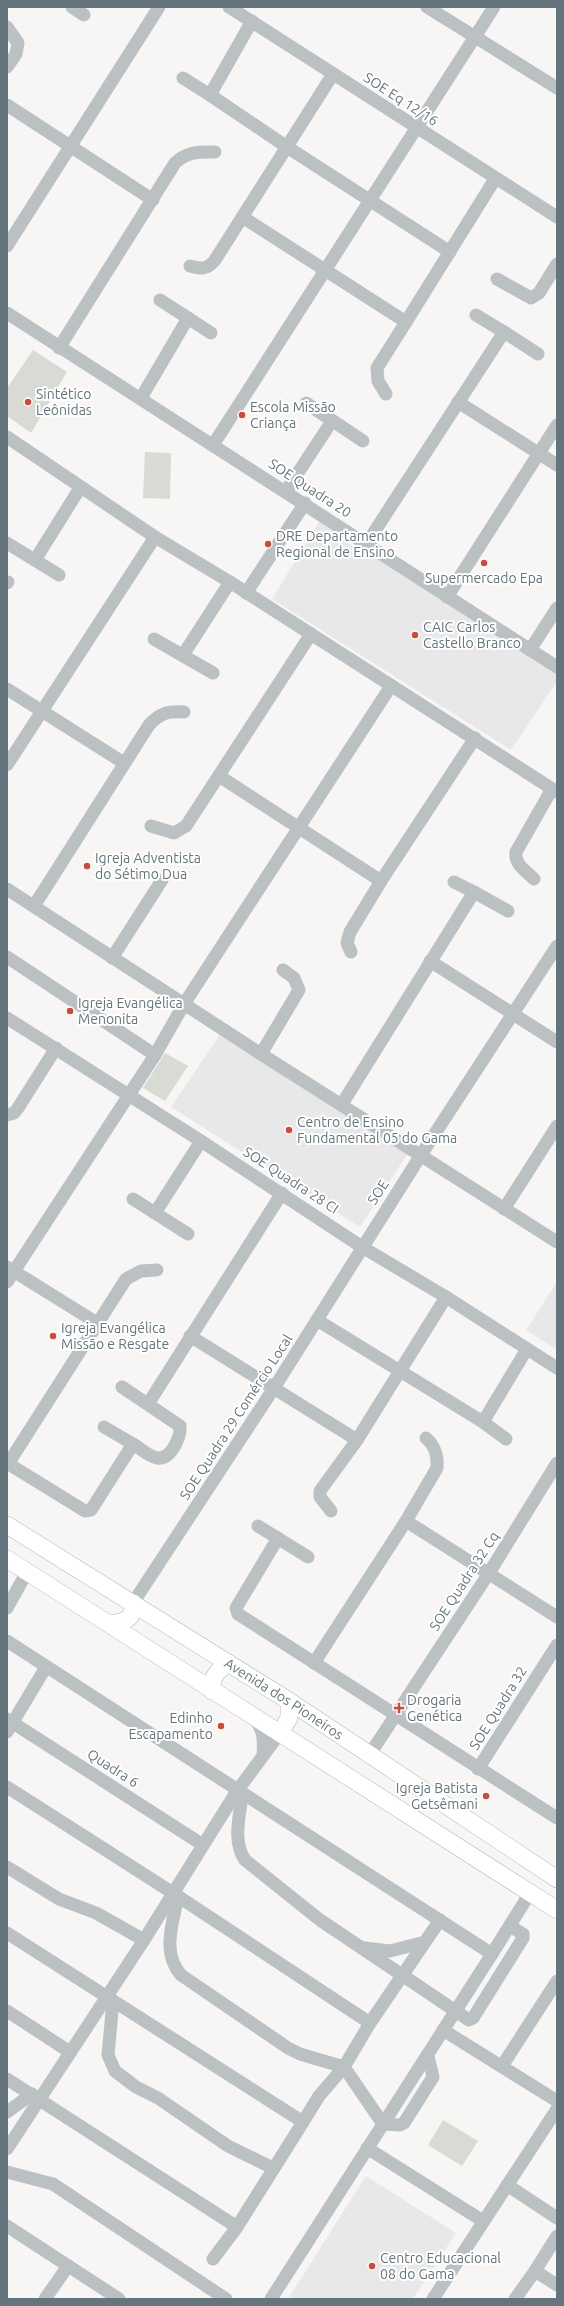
<svg xmlns="http://www.w3.org/2000/svg" width="564" height="2306" font-family="Ubuntu,sans-serif">
	<style>
		.built { fill: #e7e8e7 }
		.green { fill: #d7dbd3 }
		.lines { fill: none; stroke-linecap: round; stroke-linejoin: round }
		.major-casing { stroke: #b2b7ba; stroke-width: 18 }
		.minor { stroke: #bbc1c3; stroke-width: 13 }
		.major { stroke: #fff; stroke-width: 17 }
		.poi-dot { fill: #d64835; stroke: #fff; stroke-width: 1.5 }
		.labels { text-anchor: middle; dominant-baseline: central; stroke-width: 4; stroke-linejoin: round; paint-order: stroke }
		.street-label { font-size: 14px; fill: #64757d; stroke: #fff }
		.poi-label { font-size: 14px; fill: #64757d; stroke: #fff; text-anchor: start }
	</style>
	<rect width="100%" height="100%" fill="#f7f6f4"/>
	<g class="built">
		<polygon points="321,519 342,532 340,538 355,547 359,542 557,671 557,681 511,750 272,599"/>
		<polygon points="221,1033 408,1153 360,1227 171,1107"/>
		<polygon points="557,1282 557,1350 526,1330"/>
		<polygon points="366,2176 456,2233 413,2299 288,2299"/>
	</g>
	<g class="green">
		<polygon points="33,350 67,372 31,433 7,416 7,388"/>
		<polygon points="145,452 171,453 170,499 143,498"/>
		<polygon points="165,1053 188,1066 165,1101 143,1088"/>
		<polygon points="443,2120 478,2141 462,2166 428,2145"/>
	</g>
	<g class="lines">
		<g class="major-casing">
			<g id="major">
				<path id="s1" d="M7,1525L289,1701L557,1879"/>
				<polyline points="7,1559 557,1910"/>
				<path d="M108,1623C122,1624 135,1619 133,1603"/>
				<path d="M212,1691C211,1677 217,1671 228,1663"/>
				<polyline points="280,1733 289,1718 289,1701"/>
			</g>
		</g>
		<g class="minor">
			<polyline points="72,7 84,15"/>
			<polyline points="229,7 557,217"/>
			<polyline points="427,7 557,88"/>
			<polyline points="7,27 18,43 16,54 7,67"/>
			<polyline points="183,78 210,95 252,21"/>
			<polyline points="210,95 287,147 450,252"/>
			<polyline points="7,105 153,200"/>
			<polyline points="244,218 406,322 495,179"/>
			<polyline points="7,246 159,7"/>
			<path d="M190,266C201,269 207,270 215,260L333,74"/>
			<polyline points="497,279 531,298 539,293 557,264"/>
			<polyline points="7,313 557,667"/>
			<polyline points="188,318 211,333"/>
			<polyline points="504,332 538,354"/>
			<path d="M59,348L175,163C187,151 200,152 215,152"/>
			<polyline points="386,394 378,381 377,368 406,322"/>
			<polyline points="141,398 188,318 160,300"/>
			<polyline points="458,402 557,465"/>
			<polyline points="306,403 363,441"/>
			<polyline points="7,437 155,537 230,582 557,792"/>
			<polyline points="213,445 494,7"/>
			<polyline points="286,491 332,421"/>
			<polyline points="7,543 59,575"/>
			<polyline points="367,543 504,332 476,315"/>
			<polyline points="35,560 80,488"/>
			<polyline points="7,583 8,582"/>
			<polyline points="246,593 305,503"/>
			<polyline points="447,597 557,425"/>
			<polyline points="154,639 213,673"/>
			<polyline points="530,650 557,608"/>
			<polyline points="183,655 230,582"/>
			<polyline points="7,689 124,763"/>
			<polyline points="7,765 155,537"/>
			<polyline points="219,776 381,881 475,738"/>
			<polyline points="151,826 174,833 186,826 311,634"/>
			<path d="M534,879C526,871 514,864 516,852L552,789"/>
			<polyline points="7,889 261,1054 557,1242"/>
			<polyline points="474,892 508,911"/>
			<path d="M34,906L149,725C160,713 168,711 184,712"/>
			<polyline points="351,952 347,943 350,932 381,881"/>
			<polyline points="7,957 155,1055"/>
			<polyline points="112,958 162,880"/>
			<polyline points="430,961 557,1042"/>
			<polyline points="7,1018 201,1141 362,1247 446,1297 557,1368"/>
			<polyline points="261,1054 299,990 294,978 283,970"/>
			<polyline points="342,1104 474,892 454,882"/>
			<polyline points="7,1115 14,1113 18,1108 56,1048"/>
			<polyline points="133,1199 188,1234"/>
			<polyline points="504,1209 557,1126"/>
			<polyline points="155,1213 201,1141"/>
			<polyline points="7,1267 97,1323"/>
			<polyline points="7,1282 155,1055 184,1004 391,686"/>
			<polyline points="317,1320 483,1422 527,1349"/>
			<polyline points="190,1336 357,1440"/>
			<polyline points="148,1404 282,1193"/>
			<polyline points="483,1422 506,1439"/>
			<polyline points="104,1427 133,1444"/>
			<path d="M7,1463L85,1511L91,1510L133,1444C140,1448 149,1457 157,1458C171,1460 181,1437 180,1426L122,1387"/>
			<polyline points="8,1464 126,1279 141,1271 157,1270"/>
			<polyline points="331,1511 320,1497 320,1491 357,1440 446,1297"/>
			<polyline points="406,1521 557,1617"/>
			<polyline points="258,1526 308,1557"/>
			<polyline points="278,1538 236,1608 238,1614 557,1818"/>
			<polyline points="133,1603 274,1388 421,1155 557,946"/>
			<polyline points="7,1608 27,1572"/>
			<polyline points="7,1641 492,1954 530,1893"/>
			<path d="M314,1663L406,1521L437,1468C438,1455 435,1446 426,1438"/>
			<path d="M254,1718C264,1730 264,1740 263,1755"/>
			<polyline points="7,1719 203,1845"/>
			<polyline points="7,1732 46,1667"/>
			<polyline points="370,1754 489,1573 557,1463"/>
			<polyline points="478,1769 557,1645"/>
			<polyline points="7,1787 173,1893 370,2023 440,1920"/>
			<path d="M242,1794C240,1816 232,1841 245,1860L320,1920L469,2020L473,2018L523,1938V1934L510,1926"/>
			<polyline points="7,1867 59,1899 96,1913 144,1940"/>
			<path d="M178,1896C173,1923 161,1952 181,1975L288,2048L300,2054L344,2067L383,2124L400,2125L404,2123L433,2077L428,2056"/>
			<polyline points="7,1933 303,2122 319,2096 344,2067 370,2023"/>
			<polyline points="365,1948 390,1951 425,1942"/>
			<polyline points="113,2001 108,2055 115,2071 136,2087 158,2098 228,2146 273,2168"/>
			<polyline points="7,2011 70,2052"/>
			<polyline points="443,2030 557,2101"/>
			<polyline points="502,2066 557,1981"/>
			<polyline points="7,2079 237,2227"/>
			<polyline points="7,2112 32,2094"/>
			<polyline points="367,2148 483,2221"/>
			<polyline points="7,2149 144,1940 237,1791 280,1733"/>
			<polyline points="7,2172 53,2184 226,2299"/>
			<polyline points="507,2185 557,2218"/>
			<polyline points="7,2226 119,2299"/>
			<polyline points="213,2259 237,2227 303,2122"/>
			<polyline points="535,2271 557,2236"/>
			<polyline points="45,2299 68,2266"/>
			<polyline points="271,2299 492,1954"/>
			<polyline points="433,2299 557,2109"/>
			<polyline points="515,2299 535,2271 557,2285"/>
		</g>
		<use href="#major" class="major"/>
	</g>
	<g class="poi-dot">
		<circle cx="28" cy="402" r="4"/>
		<circle cx="242" cy="415" r="4"/>
		<circle cx="268" cy="544" r="4"/>
		<circle cx="484" cy="563" r="4"/>
		<circle cx="415" cy="635" r="4"/>
		<circle cx="87" cy="866" r="4"/>
		<circle cx="70" cy="1011" r="4"/>
		<circle cx="289" cy="1130" r="4"/>
		<circle cx="53" cy="1336" r="4"/>
		<path d="M397 1702h4v4h4v4h-4v4h-4v-4h-4v-4h4z"/>
		<circle cx="221" cy="1726" r="4"/>
		<circle cx="486" cy="1796" r="4"/>
		<circle cx="372" cy="2266" r="4"/>
	</g>
	<g class="labels">
		<g class="street-label">
			<text transform="translate(401 99) rotate(33)">SOE Eq 12/16</text>
			<text transform="translate(310 488) rotate(33)">SOE Quadra 20</text>
			<text transform="translate(291 1180) rotate(33)">SOE Quadra 28 CI</text>
			<text transform="translate(378 1192) rotate(-57)">SOE</text>
			<text transform="translate(236 1417) rotate(-57)">SOE Quadra 29 Comércio Local</text>
			<text transform="translate(464 1581) rotate(-57)">SOE Quadra 32 Cq</text>
			<text stroke="none"><textPath href="#s1" startOffset="327">Avenida dos Pioneiros</textPath></text>
			<text transform="translate(498 1708) rotate(-58)">SOE Quadra 32</text>
			<text transform="translate(113 1768) rotate(33)">Quadra 6</text>
		</g>
		<g class="poi-label">
			<text x="36" y="394">Sintético<tspan x="36" dy="16">Leônidas</tspan></text>
			<text x="250" y="407">Escola Missão<tspan x="250" dy="16">Criança</tspan></text>
			<text x="276" y="536">DRE Departamento<tspan x="276" dy="16">Regional de Ensino</tspan></text>
			<text x="484" y="578" text-anchor="middle">Supermercado Epa</text>
			<text x="423" y="627">CAIC Carlos<tspan x="423" dy="16">Castello Branco</tspan></text>
			<text x="95" y="858">Igreja Adventista<tspan x="95" dy="16">do Sétimo Dua</tspan></text>
			<text x="78" y="1003">Igreja Evangélica<tspan x="78" dy="16">Menonita</tspan></text>
			<text x="297" y="1122">Centro de Ensino<tspan x="297" dy="16">Fundamental 05 do Gama</tspan></text>
			<text x="61" y="1328">Igreja Evangélica<tspan x="61" dy="16">Missão e Resgate</tspan></text>
			<text x="407" y="1700">Drogaria<tspan x="407" dy="16">Genética</tspan></text>
			<text x="213" y="1718" text-anchor="end">Edinho<tspan x="213" dy="16">Escapamento</tspan></text>
			<text x="478" y="1788" text-anchor="end">Igreja Batista<tspan x="478" dy="16">Getsêmani</tspan></text>
			<text x="380" y="2258">Centro Educacional<tspan x="380" dy="16">08 do Gama</tspan></text>
		</g>
	</g>
	<rect width="564" height="2306" fill="none" stroke="#64757d" stroke-width="16"/>
</svg>
